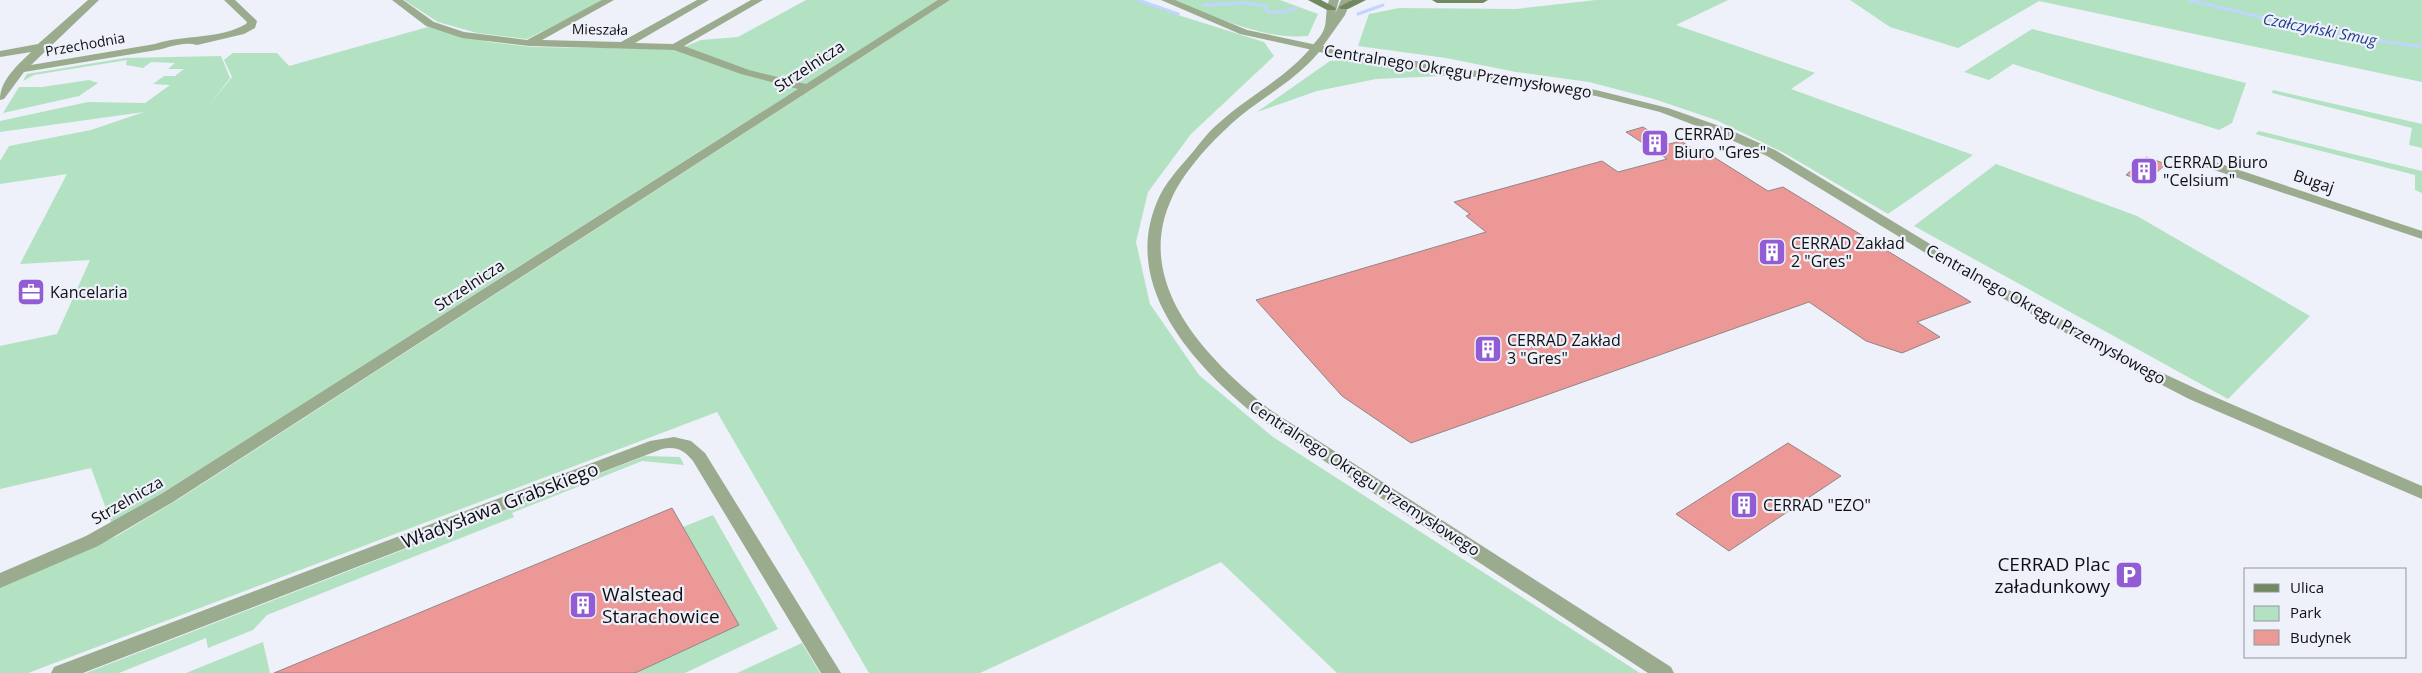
<svg xmlns="http://www.w3.org/2000/svg" width="2422" height="673" font-family="'Open Sans',sans-serif">
	<style>
		.green { fill: #b2e2c1 }
		.lines { fill: none; stroke-linecap: round; stroke-linejoin: round }
		.stream { stroke: #c1d5fe; stroke-width: 3 }
		.building { fill: #eb9896; stroke: #928787 }
		.minor { fill: #9aab8e; fill-rule: evenodd }
		.tertiary { fill: #9aab8e; fill-rule: evenodd }
		.secondary { fill: #71895e; fill-rule: evenodd }
		.labels { text-anchor: middle; dominant-baseline: central; stroke-width: 4.5; stroke-linejoin: round; paint-order: stroke }
		.far-street-label { font-size: 14px; fill: #0f1013; stroke: #eef0fa }
		.far-water-label { font-size: 15px; font-style: italic; fill: #1e3d88; stroke: #eef0fa }
		.street-label { font-size: 16px; fill: #0f1013; stroke: #eef0fa }
		.poi-label { font-size: 16px; fill: #0f1013; stroke: #eef0fa; text-anchor: start }
		.near-street-label { font-size: 19px; fill: #0f1013; stroke: #eef0fa }
		.near-poi-label { font-size: 19px; fill: #0f1013; stroke: #eef0fa; text-anchor: end }
	</style>
	<rect width="100%" height="100%" fill="#eef0fa"/>
	<g class="green">
		<polygon points="404,0 605,0 527,39 477,33 438,22"/>
		<polygon points="806,0 941,0 725,135 112,525 91,468 0,489 0,346 57,334 90,260 20,264 67,174 0,184 0,161 9,146 91,130 144,112 0,132 0,121 88,102 145,103 170,85 153,84 164,76 175,76 184,69 168,69 175,63 151,62 143,68 126,65 127,60 34,75 23,81 27,74 125,58 221,56 230,78 211,103 232,77 224,60 233,53 277,53 289,66 428,27 489,42 532,47 679,49 701,40 738,37"/>
		<polygon points="950,0 1143,0 1178,15 1264,42 1274,56 1191,134 1148,192 1136,242 1150,304 1199,375 1273,437 1640,673 1337,673 1221,562 980,673 869,673 717,412 28,673 0,673 0,586 117,536 179,499"/>
		<path d="M1174,0H1280L1318,14L1308,36C1263,40 1215,17 1174,0Z"/>
		<polygon points="1596,0 1728,0 1676,25 1815,73 1791,89 1973,155 1888,214 1786,154 1716,120 1654,99 1589,82 1516,72 1446,58 1358,46 1369,14 1399,8 1516,9"/>
		<polygon points="1850,0 2422,0 2422,82 2039,1 1958,48 1890,27"/>
		<polygon points="2032,29 2246,83 2232,123 2219,130 2013,64 1989,80 1964,72"/>
		<polygon points="1358,59 1465,75 1376,79 1317,91 1257,112 1330,61"/>
		<polygon points="89,80 98,83 79,96 3,113 19,87 42,87"/>
		<polygon points="2273,90 2422,124 2422,148 2409,145 2412,128 2272,93"/>
		<polygon points="2259,131 2422,171 2422,193 2415,190 2415,175 2255,134"/>
		<polygon points="1996,164 2137,216 2310,316 2228,399 1914,226"/>
		<polygon points="645,456 680,457 684,465 642,461 512,513 514,517 267,615 253,630 208,648 206,638 119,673 86,673"/>
		<polygon points="713,515 778,629 685,673 635,673 739,625 683,527"/>
		<polygon points="263,642 270,673 186,673"/>
		<polygon points="802,643 820,673 737,673"/>
	</g>
	<g class="lines">
		<g class="stream">
			<polyline points="1138,0 1178,14"/>
			<polyline points="2189,0 2327,33 2422,47"/>
			<polyline points="1204,5 1245,3 1265,6 1268,12 1283,12 1296,8"/>
			<polyline points="1358,14 1383,5"/>
		</g>
	</g>
	<g class="building">
		<polygon points="1643,127 1669,144 1681,141 1696,151 1701,149 1768,191 1783,187 1971,302 1917,322 1940,337 1902,353 1866,341 1809,302 1411,443 1342,396 1256,300 1486,232 1466,216 1470,214 1454,202 1602,161 1618,172 1667,159 1626,132"/>
		<polygon points="2146,157 2166,164 2146,182 2126,175"/>
		<polygon points="1788,443 1841,476 1729,551 1676,514"/>
		<polygon points="672,508 739,625 635,673 274,673"/>
	</g>
	<g class="lines">
		<g class="minor">
			<path d="M88,0H99L31,65L155,44C185,34 218,40 246,24L247,22L224,0H235L257,21L255,28L244,34L197,45C184,41 170,47 157,50L24,72L4,99L0,100C0,80 17,66 31,52L0,57V51L38,44Z"/>
			<polygon points="392,0 403,0 434,22 464,32 527,40 602,0 614,0 542,40 621,42 697,0 709,0 635,43 673,44 751,0 763,0 684,46 749,70 806,84 938,0 950,0 173,502 98,546 0,588 0,573 86,536 161,494 798,89 741,74 674,50 529,46 462,38 426,26"/>
			<polygon points="1161,0 1175,0 1247,30 1317,45 1322,48 1317,51 1240,34"/>
			<polygon points="2194,155 2422,231 2422,239 2190,162 2188,159"/>
		</g>
		<g class="tertiary">
			<path d="M1329,0H1339L1335,14L1341,0H1351L1345,15L1323,46L1596,90L1668,108L1728,129L1775,150L1983,276L2143,364L2201,391L2422,486V499L2189,399L2133,370L1973,282L1767,156L1720,135L1660,112L1596,96L1319,52C1293,84 1255,100 1226,129C1207,146 1181,176 1171,200C1132,286 1211,363 1272,411L1671,667L1674,673H1648L1260,419C1198,369 1120,289 1157,202C1164,184 1179,168 1192,153C1201,142 1209,131 1220,122C1250,95 1288,77 1313,45C1317,40 1322,35 1324,29C1327,23 1325,11 1329,0Z"/>
			<path d="M674,437L691,441L705,453L841,673H821L693,461C684,450 676,446 662,449L83,673H51L54,667L650,441Z"/>
		</g>
		<g class="secondary">
			<polygon points="1308,0 1321,0 1336,8 1335,10 1327,10"/>
			<polygon points="1352,0 1366,0 1348,9 1340,9 1339,7"/>
			<polygon points="1432,0 1488,0 1483,3 1437,3"/>
		</g>
	</g>
	<defs>
		<g id="building-square" transform="scale(1.4375)"><rect x="-9" y="-9" width="18" height="18" rx="4" fill="#925cd4" stroke="#eef0fa"/><path d="M-4-6H4V6H1V3H-1V6H-4ZM-2.5-4.3h1.7v1.8h-1.7ZM.8-4.3h1.7v1.8H.8ZM-2.5-1h1.7V.8h-1.7ZM.8-1h1.7V.8H.8Z" fill="#fff"/></g>
		<g id="office-square" transform="scale(1.4375)"><rect x="-9" y="-9" width="18" height="18" rx="4" fill="#925cd4" stroke="#eef0fa"/><path d="M-6-3h4V-5.5h4V-3h4V5H-6ZM-1-4.5V-3h2v-1.5ZM-6 0V1H6V0Z" fill="#fff"/></g>
		<g id="parking-square" transform="scale(1.4375)"><rect x="-9" y="-9" width="18" height="18" rx="4" fill="#925cd4" stroke="#eef0fa"/><path d="M-3.5-5.5H1a3.5 3.5 0 0 1 0 7H-1V5.5H-3.5ZM-1-3.4V-.6H.8a1.4 1.4 0 0 0 0-2.8Z" fill="#fff"/></g>
	</defs>
	<g fill-rule="evenodd">
		<use href="#building-square" x="1655" y="143"/>
		<use href="#building-square" x="2144" y="171"/>
		<use href="#building-square" x="1772" y="252"/>
		<use href="#office-square" x="31" y="292"/>
		<use href="#building-square" x="1488" y="349"/>
		<use href="#building-square" x="1744" y="505"/>
		<use href="#parking-square" x="2129" y="575"/>
		<use href="#building-square" x="583" y="605"/>
	</g>
	<g class="labels">
		<g class="far-street-label">
			<text transform="translate(600 29) rotate(1)">Mieszała</text>
			<text transform="translate(85 44) rotate(-10)">Przechodnia</text>
		</g>
		<g class="far-water-label">
			<text transform="translate(2320 29) rotate(11)">Czałczyński Smug</text>
		</g>
		<g class="street-label">
			<text transform="translate(809 66) rotate(-33)">Strzelnicza</text>
			<text transform="translate(1458 71) rotate(9)">Centralnego Okręgu Przemysłowego</text>
			<text transform="translate(2314 181) rotate(19)">Bugaj</text>
			<text transform="translate(469 285) rotate(-33)">Strzelnicza</text>
			<text transform="translate(2046 314) rotate(29)">Centralnego Okręgu Przemysłowego</text>
			<text transform="translate(1365 478) rotate(33)">Centralnego Okręgu Przemysłowego</text>
			<text transform="translate(127 500) rotate(-30)">Strzelnicza</text>
		</g>
		<g class="poi-label">
			<text x="1674" y="134">CERRAD<tspan x="1674" dy="18">Biuro "Gres"</tspan></text>
			<text x="2163" y="162">CERRAD Biuro<tspan x="2163" dy="18">"Celsium"</tspan></text>
			<text x="1791" y="243">CERRAD Zakład<tspan x="1791" dy="18">2 "Gres"</tspan></text>
			<text x="50" y="292">Kancelaria</text>
			<text x="1507" y="340">CERRAD Zakład<tspan x="1507" dy="18">3 "Gres"</tspan></text>
			<text x="1763" y="505">CERRAD "EZO"</text>
		</g>
		<g class="near-street-label">
			<text transform="translate(500 505) rotate(-21)">Władysława Grabskiego</text>
		</g>
		<g class="near-poi-label">
			<text x="2110" y="564">CERRAD Plac<tspan x="2110" dy="22">załadunkowy</tspan></text>
			<text x="602" y="594" text-anchor="start">Walstead<tspan x="602" dy="22">Starachowice</tspan></text>
		</g>
	</g>
	<rect x="2244" y="568" width="162" height="90" fill="#eef0fa" stroke="#95969e"/>
	<rect x="2254" y="584" width="25" height="8" fill="#71895e" stroke="#95969e"/>
	<text x="2290" y="593" font-size="15" fill="#0f1013">Ulica</text>
	<rect x="2254" y="606" width="25" height="15" fill="#b2e2c1" stroke="#95969e"/>
	<text x="2290" y="618" font-size="15" fill="#0f1013">Park</text>
	<rect x="2254" y="630" width="25" height="15" fill="#eb9896" stroke="#95969e"/>
	<text x="2290" y="643" font-size="15" fill="#0f1013">Budynek</text>
</svg>
